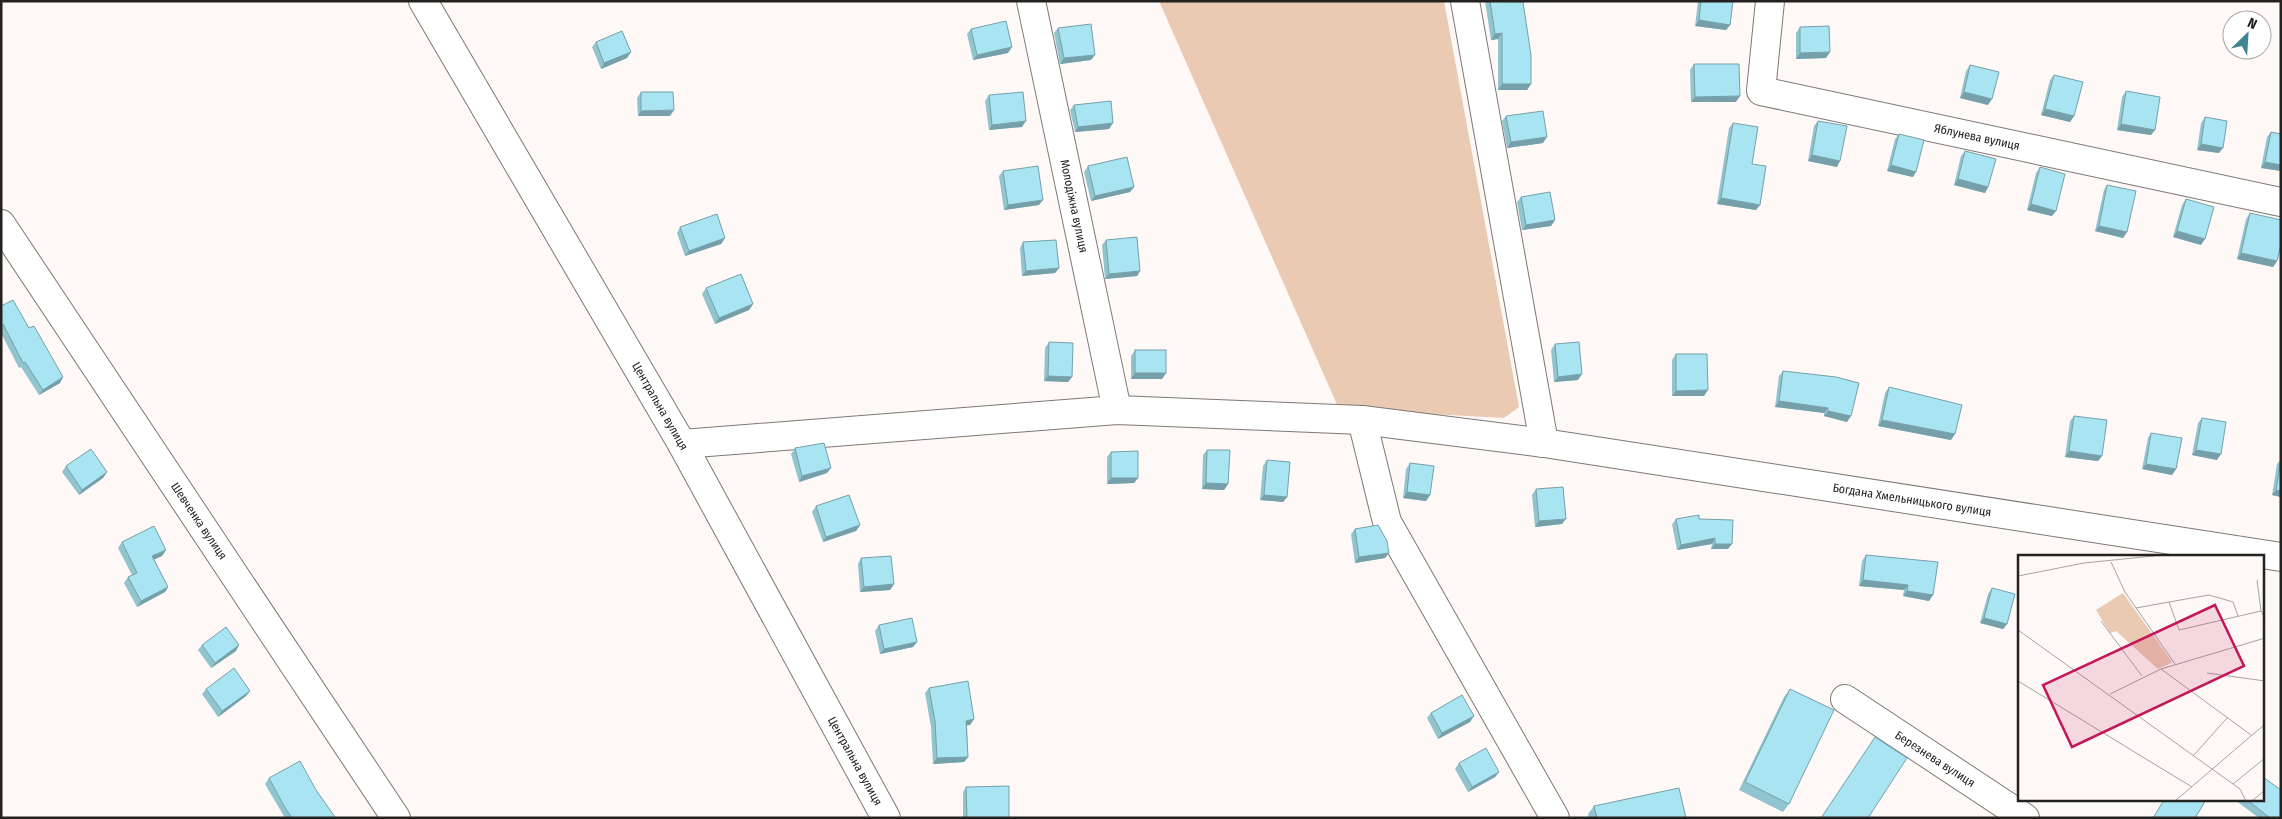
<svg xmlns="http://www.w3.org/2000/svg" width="2282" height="819" font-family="'Fira Sans Condensed',sans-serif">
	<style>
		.green { fill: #eacab3 }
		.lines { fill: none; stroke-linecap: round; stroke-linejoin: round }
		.minor-casing { stroke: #7c7875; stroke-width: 30 }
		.minor { stroke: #fff; stroke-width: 28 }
		.wall { fill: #90c4cf }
		.shaded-wall { fill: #76a0a9 }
		.building { fill: #a8e4f1; stroke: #76a0a9 }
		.labels { text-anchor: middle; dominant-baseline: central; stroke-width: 4; stroke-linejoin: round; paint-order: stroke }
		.street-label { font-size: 12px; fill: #232221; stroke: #fff }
		.inset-road { fill: none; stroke: #a6a3a1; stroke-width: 1 }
		.view { fill: #c2185b; fill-opacity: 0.15; stroke: #c2185b; stroke-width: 2.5 }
		.inset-edge { fill: none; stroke: #232221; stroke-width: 2.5 }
	</style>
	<rect width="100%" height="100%" fill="#fef9f6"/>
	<polygon class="green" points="1159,1 1444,1 1519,407 1504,418 1339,409"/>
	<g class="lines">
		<g class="minor-casing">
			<g id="minor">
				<polyline points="423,1 682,444 886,818"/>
				<polyline points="1031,1 1117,410"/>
				<polyline points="1465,1 1544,443"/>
				<polyline points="1770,1 1761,91 2281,202"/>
				<polyline points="1,224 396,818"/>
				<polyline points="1362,420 1387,522 1555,818"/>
				<polyline points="682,444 1117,410 1362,420 1544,443 2281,557"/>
				<polyline points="1845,699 2025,818"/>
			</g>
		</g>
		<use href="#minor" class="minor"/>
	</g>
	<g class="wall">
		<polygon points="1485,1 1521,1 1531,84 1527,90 1498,90 1498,39 1491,40"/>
		<polygon points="1698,1 1733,1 1730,25 1726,30 1695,26"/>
		<polygon points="1800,27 1826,58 1796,59 1796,33"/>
		<polygon points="1058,28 1091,60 1060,64 1054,33"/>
		<polygon points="971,29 1008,53 973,60 967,34"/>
		<polygon points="596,42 627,58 601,69 592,47"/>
		<polygon points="1694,64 1736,102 1691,102 1690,70"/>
		<polygon points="1970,65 1988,105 1960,98 1966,71"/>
		<polygon points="2054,75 2074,116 2070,122 2041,115 2050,80"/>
		<polygon points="2126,91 2151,135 2117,130 2122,97"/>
		<polygon points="641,92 670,116 638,116 637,98"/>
		<polygon points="989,95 1022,127 989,130 985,101"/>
		<polygon points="1074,105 1109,129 1075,132 1070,110"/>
		<polygon points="1506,116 1543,143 1507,148 1502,121"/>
		<polygon points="2205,117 2219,153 2197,150 2201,123"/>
		<polygon points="1818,121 1837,167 1808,161 1814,126"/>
		<polygon points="1733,123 1752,164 1756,210 1717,204 1729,128"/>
		<polygon points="2271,132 2281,134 2281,171 2261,168 2267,137"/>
		<polygon points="1899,134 1913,177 1887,171 1895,139"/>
		<polygon points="1965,151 1988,187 1985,193 1954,185 1961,156"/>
		<polygon points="1088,166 1134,187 1130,192 1091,201 1084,172"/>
		<polygon points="2040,167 2052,216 2027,210 2036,173"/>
		<polygon points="1003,171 1039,205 1004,210 999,176"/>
		<polygon points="2107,185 2127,232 2123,238 2095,231 2104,190"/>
		<polygon points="1521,197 1555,220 1551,226 1522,230 1517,202"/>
		<polygon points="2186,199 2201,245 2173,237 2182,205"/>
		<polygon points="2250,213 2277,261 2273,267 2237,259 2246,219"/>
		<polygon points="680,227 725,238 721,244 685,256 677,233"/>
		<polygon points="1106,240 1140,271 1137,276 1105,279 1102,245"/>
		<polygon points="1023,242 1059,268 1055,273 1022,276 1020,248"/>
		<polygon points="706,288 753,304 749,310 715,324 702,294"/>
		<polygon points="1,306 29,328 63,377 60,383 39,395 21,367 19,368 1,333"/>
		<polygon points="1049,342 1072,377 1068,382 1044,381 1045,348"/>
		<polygon points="1555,344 1578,380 1554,382 1551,350"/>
		<polygon points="1135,350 1166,373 1162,379 1131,379 1131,356"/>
		<polygon points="1676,354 1704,396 1672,396 1672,360"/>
		<polygon points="1783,371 1847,422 1824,416 1824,413 1775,407 1779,376"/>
		<polygon points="1889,387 1951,440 1878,426 1885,393"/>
		<polygon points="2074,416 2102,456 2098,461 2065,457 2070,421"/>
		<polygon points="2202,418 2217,460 2192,455 2198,423"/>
		<polygon points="2151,433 2176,469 2172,475 2142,469 2148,438"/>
		<polygon points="795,448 827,473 799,482 791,454"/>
		<polygon points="1207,450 1228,484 1224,490 1202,489 1203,455"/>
		<polygon points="1111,452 1138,478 1134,483 1107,484 1107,457"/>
		<polygon points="2281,459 2281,497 2272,495 2277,464"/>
		<polygon points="1267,460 1287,497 1283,502 1260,500 1263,466"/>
		<polygon points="1410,463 1430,495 1426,501 1403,498 1406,469"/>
		<polygon points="66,466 107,472 103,478 79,495 62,472"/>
		<polygon points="1536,489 1562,524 1535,527 1532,495"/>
		<polygon points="816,506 860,525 856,531 823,542 812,512"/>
		<polygon points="1676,519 1699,519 1728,549 1711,549 1712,544 1677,550 1672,524"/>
		<polygon points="1355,529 1385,558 1355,563 1351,534"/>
		<polygon points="122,542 166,550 162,556 154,559 168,587 165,592 137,607 124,583 128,577 132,575 118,548"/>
		<polygon points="1866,555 1933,595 1929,601 1903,596 1904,590 1859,586 1862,561"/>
		<polygon points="861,558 894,584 890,590 860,592 858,564"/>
		<polygon points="1992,588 2007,624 2003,629 1980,623 1988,594"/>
		<polygon points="879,625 917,642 913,647 880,654 875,631"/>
		<polygon points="202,645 236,651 211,668 198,650"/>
		<polygon points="929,688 974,719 970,725 967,725 968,757 964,762 933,764 931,727 925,693"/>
		<polygon points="206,689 246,696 218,717 202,694"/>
		<polygon points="1790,689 1789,804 1783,812 1739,790 1784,697"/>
		<polygon points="1431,713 1470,722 1438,739 1427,718"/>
		<polygon points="1459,763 1499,772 1495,777 1468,792 1455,769"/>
		<polygon points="269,778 316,790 335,818 285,818 265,784"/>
		<polygon points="966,787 1009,818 963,818 963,792"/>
		<polygon points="2235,800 2263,800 2281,818 2259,818"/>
		<polygon points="1594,806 1686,818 1589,818 1588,814"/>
	</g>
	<g class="shaded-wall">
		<polygon points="1699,20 1730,25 1726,30 1695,26"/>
		<polygon points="1502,33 1498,39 1491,40 1495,34"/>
		<polygon points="1012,47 1008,53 973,60 977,55"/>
		<polygon points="631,52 627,58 601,69 604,63"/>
		<polygon points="1830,52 1826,58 1796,59 1800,53"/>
		<polygon points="1095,55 1091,60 1060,64 1064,58"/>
		<polygon points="1502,84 1531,84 1527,90 1498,90"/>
		<polygon points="1964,92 1992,99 1988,105 1960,98"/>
		<polygon points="1740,96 1736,102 1691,102 1695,97"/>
		<polygon points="2045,109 2074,116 2070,122 2041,115"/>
		<polygon points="674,110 670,116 638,116 641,111"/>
		<polygon points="1026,121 1022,127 989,130 992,125"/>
		<polygon points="1113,123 1109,129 1075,132 1078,127"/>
		<polygon points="2121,124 2155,130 2151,135 2117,130"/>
		<polygon points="1547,137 1543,143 1507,148 1511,142"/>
		<polygon points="2201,144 2223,148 2219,153 2197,150"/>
		<polygon points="1812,155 1840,161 1837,167 1808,161"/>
		<polygon points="2265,162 2281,165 2281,171 2261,168"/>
		<polygon points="1891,165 1916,172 1913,177 1887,171"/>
		<polygon points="1958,179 1988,187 1985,193 1954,185"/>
		<polygon points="1134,187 1130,192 1091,201 1095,196"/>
		<polygon points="1721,198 1760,205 1756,210 1717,204"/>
		<polygon points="1043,200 1039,205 1004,210 1008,205"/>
		<polygon points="2031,204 2056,211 2052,216 2027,210"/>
		<polygon points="1555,220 1551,226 1522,230 1526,225"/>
		<polygon points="2099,226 2127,232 2123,238 2095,231"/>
		<polygon points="2177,231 2205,239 2201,245 2173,237"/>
		<polygon points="725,238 721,244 685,256 689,251"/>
		<polygon points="2241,253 2277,261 2273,267 2237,259"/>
		<polygon points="1059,268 1055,273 1022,276 1026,271"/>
		<polygon points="1140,271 1137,276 1105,279 1109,274"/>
		<polygon points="753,304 749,310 715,324 719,318"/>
		<polygon points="1135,373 1166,373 1162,379 1131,379"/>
		<polygon points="1582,374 1578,380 1554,382 1558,377"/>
		<polygon points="1048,376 1072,377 1068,382 1044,381"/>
		<polygon points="63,377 60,383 39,395 43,390"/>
		<polygon points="1708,390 1704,396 1672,396 1676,391"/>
		<polygon points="1779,401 1828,408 1824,413 1775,407"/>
		<polygon points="1828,411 1851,416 1847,422 1824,416"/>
		<polygon points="1882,420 1955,434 1951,440 1878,426"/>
		<polygon points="2196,450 2221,454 2217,460 2192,455"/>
		<polygon points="2069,451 2102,456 2098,461 2065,457"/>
		<polygon points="2146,464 2176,469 2172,475 2142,469"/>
		<polygon points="831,468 827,473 799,482 802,476"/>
		<polygon points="107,472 103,478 79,495 82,490"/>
		<polygon points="1111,478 1138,478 1134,483 1107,484"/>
		<polygon points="1206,483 1228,484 1224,490 1202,489"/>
		<polygon points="2276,490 2281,491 2281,497 2272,495"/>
		<polygon points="1407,492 1430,495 1426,501 1403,498"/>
		<polygon points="1264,495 1287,497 1283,502 1260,500"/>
		<polygon points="1566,519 1562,524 1535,527 1539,521"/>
		<polygon points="860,525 856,531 823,542 826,537"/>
		<polygon points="1715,538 1712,544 1677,550 1681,545"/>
		<polygon points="1715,544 1732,544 1728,549 1711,549"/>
		<polygon points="166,550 162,556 149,562 152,556"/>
		<polygon points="1389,553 1385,558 1355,563 1359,557"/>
		<polygon points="1863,580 1908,585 1904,590 1859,586"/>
		<polygon points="894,584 890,590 860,592 864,587"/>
		<polygon points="168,587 165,592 137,607 141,601"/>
		<polygon points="1907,591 1933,595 1929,601 1903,596"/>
		<polygon points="1984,618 2007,624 2003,629 1980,623"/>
		<polygon points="917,642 913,647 880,654 884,649"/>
		<polygon points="239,645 236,651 211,668 215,663"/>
		<polygon points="250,691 246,696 218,717 222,711"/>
		<polygon points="1474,716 1470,722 1438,739 1442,733"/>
		<polygon points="974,719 970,725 962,726 966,721"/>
		<polygon points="968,757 964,762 933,764 937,758"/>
		<polygon points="1499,772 1495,777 1468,792 1472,787"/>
	</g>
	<g class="building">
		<polygon points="1490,1 1523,2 1531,55 1531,84 1502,84 1502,33 1495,34"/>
		<polygon points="1701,1 1733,1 1730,25 1699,20"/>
		<polygon points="1006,21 1012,47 977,55 971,29"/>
		<polygon points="1091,24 1095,55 1064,58 1058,28"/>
		<polygon points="1829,26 1830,52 1800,53 1800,27"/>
		<polygon points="622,31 631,52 604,63 596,42"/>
		<polygon points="1694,64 1739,64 1740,96 1695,97"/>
		<polygon points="1970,65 1999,72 1992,99 1964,92"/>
		<polygon points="2054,75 2083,82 2074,116 2045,109"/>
		<polygon points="2126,91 2160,97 2155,130 2121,124"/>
		<polygon points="641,92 673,92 674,110 641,111"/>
		<polygon points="1023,92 1026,121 992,125 989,95"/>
		<polygon points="1111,101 1113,123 1078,127 1074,105"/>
		<polygon points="1543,111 1547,137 1511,142 1506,116"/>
		<polygon points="2205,117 2227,121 2223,148 2201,144"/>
		<polygon points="1818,121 1847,126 1840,161 1812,155"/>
		<polygon points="1733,123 1758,127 1752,164 1766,166 1760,205 1721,198"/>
		<polygon points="2271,132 2281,134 2281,165 2265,162"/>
		<polygon points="1899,134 1924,140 1916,172 1891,165"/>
		<polygon points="1965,151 1996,159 1988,187 1958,179"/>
		<polygon points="1127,157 1134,187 1095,196 1088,166"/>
		<polygon points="1038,166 1043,200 1008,205 1003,171"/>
		<polygon points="2040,167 2065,174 2056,211 2031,204"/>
		<polygon points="2107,185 2136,191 2127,232 2099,226"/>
		<polygon points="1550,192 1555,220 1526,225 1521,197"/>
		<polygon points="2186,199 2214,207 2205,239 2177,231"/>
		<polygon points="2250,213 2281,220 2281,244 2277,261 2241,253"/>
		<polygon points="717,214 725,238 689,251 680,227"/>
		<polygon points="1137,237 1140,271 1109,274 1106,240"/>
		<polygon points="1056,240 1059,268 1026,271 1023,242"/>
		<polygon points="741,274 753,304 719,318 706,288"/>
		<polygon points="13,300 29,328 34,326 63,377 43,390 25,362 23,363 3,324 1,325 1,306"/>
		<polygon points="1049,342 1073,343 1072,377 1048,376"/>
		<polygon points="1579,342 1582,374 1558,377 1555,344"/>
		<rect x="1135" y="350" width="31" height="23"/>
		<polygon points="1676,354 1707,354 1708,390 1676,391"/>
		<polygon points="1783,371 1836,377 1859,383 1851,416 1828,411 1828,408 1779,401"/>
		<polygon points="1889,387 1962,405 1955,434 1882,420"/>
		<polygon points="2074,416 2107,420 2102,456 2069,451"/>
		<polygon points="2202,418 2226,422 2221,454 2196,450"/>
		<polygon points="2151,433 2182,438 2176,469 2146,464"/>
		<polygon points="824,443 831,468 802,476 795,448"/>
		<polygon points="91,449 107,472 82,490 66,466"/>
		<polygon points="1207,450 1230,450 1228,484 1206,483"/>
		<polygon points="1138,451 1138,478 1111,478 1111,452"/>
		<polygon points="1267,460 1290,462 1287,497 1264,495"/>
		<polygon points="2281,460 2281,491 2276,490"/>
		<polygon points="1410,463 1434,466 1430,495 1407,492"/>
		<polygon points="1563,487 1566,519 1539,521 1536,489"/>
		<polygon points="849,495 860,525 826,537 816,506"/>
		<polygon points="1699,515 1699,519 1733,520 1732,544 1715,544 1715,538 1681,545 1676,519"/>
		<polygon points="1378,525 1387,541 1389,553 1359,557 1355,529"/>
		<polygon points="154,526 166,550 152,556 168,587 141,601 128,577 137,573 122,542"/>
		<polygon points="1866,555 1938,562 1933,595 1907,591 1908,585 1863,580"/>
		<polygon points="891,556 894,584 864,587 861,558"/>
		<polygon points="1992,588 2015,594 2007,624 1984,618"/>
		<polygon points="912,618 917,642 884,649 879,625"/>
		<polygon points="226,627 239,645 215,663 202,645"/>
		<polygon points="234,668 250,691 222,711 206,689"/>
		<polygon points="968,681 974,719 966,721 968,757 937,758 935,721 929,688"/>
		<polygon points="1790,689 1834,710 1789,804 1745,782"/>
		<polygon points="1462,695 1474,716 1442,733 1431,713"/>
		<polygon points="1875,737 1907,758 1868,818 1821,818"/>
		<polygon points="1486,748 1499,772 1472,787 1459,763"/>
		<polygon points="300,761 316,790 335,817 334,818 292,818 284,806 269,778"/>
		<polygon points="2263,777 2281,790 2281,818 2270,818 2247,800 2263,800"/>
		<polygon points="1009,786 1009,818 967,818 966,787"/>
		<polygon points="1679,788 1686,818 1597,818 1594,806"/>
		<polygon points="2164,800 2206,800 2195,818 2153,818"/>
	</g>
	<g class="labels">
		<g class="street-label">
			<text transform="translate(1977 137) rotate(12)">Яблунева вулиця</text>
			<text transform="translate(1074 206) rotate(78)">Молодіжна вулиця</text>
			<text transform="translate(660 406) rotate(60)">Центральна вулиця</text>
			<text transform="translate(1912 500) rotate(9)">Богдана Хмельницького вулиця</text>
			<text transform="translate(199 521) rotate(56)">Шевченка вулиця</text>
			<text transform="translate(1935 759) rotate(33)">Березнева вулиця</text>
			<text transform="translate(855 761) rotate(61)">Центральна вулиця</text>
		</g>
	</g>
	<g transform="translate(2018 555)">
		<rect width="246" height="246" fill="#fef9f6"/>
		<path d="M105,38L154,107L153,108L140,114L98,76L92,78L78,55Z" fill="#eacab3"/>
		<path class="inset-road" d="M93,7L107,37L157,109M0,21L66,8L145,0M239,25L243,56M151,47L191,40L215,47L220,61M118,53L151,47L161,75L243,56L247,63M83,66L124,121M0,75L222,234L228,246M143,114L233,180M189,118L247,126M0,126L174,232M92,139L143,114L247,83M175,201L210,162M215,229L247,203M157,246L247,169M234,246L247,235"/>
		<path class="view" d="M197,50L226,111L54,192L25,130Z"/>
		<rect width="246" height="246" class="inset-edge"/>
	</g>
	<rect width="2282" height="819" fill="none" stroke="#232221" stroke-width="5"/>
	<g transform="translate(2247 35) rotate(25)"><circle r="24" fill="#ffffff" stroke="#a7a7a6"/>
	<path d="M0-4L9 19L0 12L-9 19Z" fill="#408592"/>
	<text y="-8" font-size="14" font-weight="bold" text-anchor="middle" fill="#232221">N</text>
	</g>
</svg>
